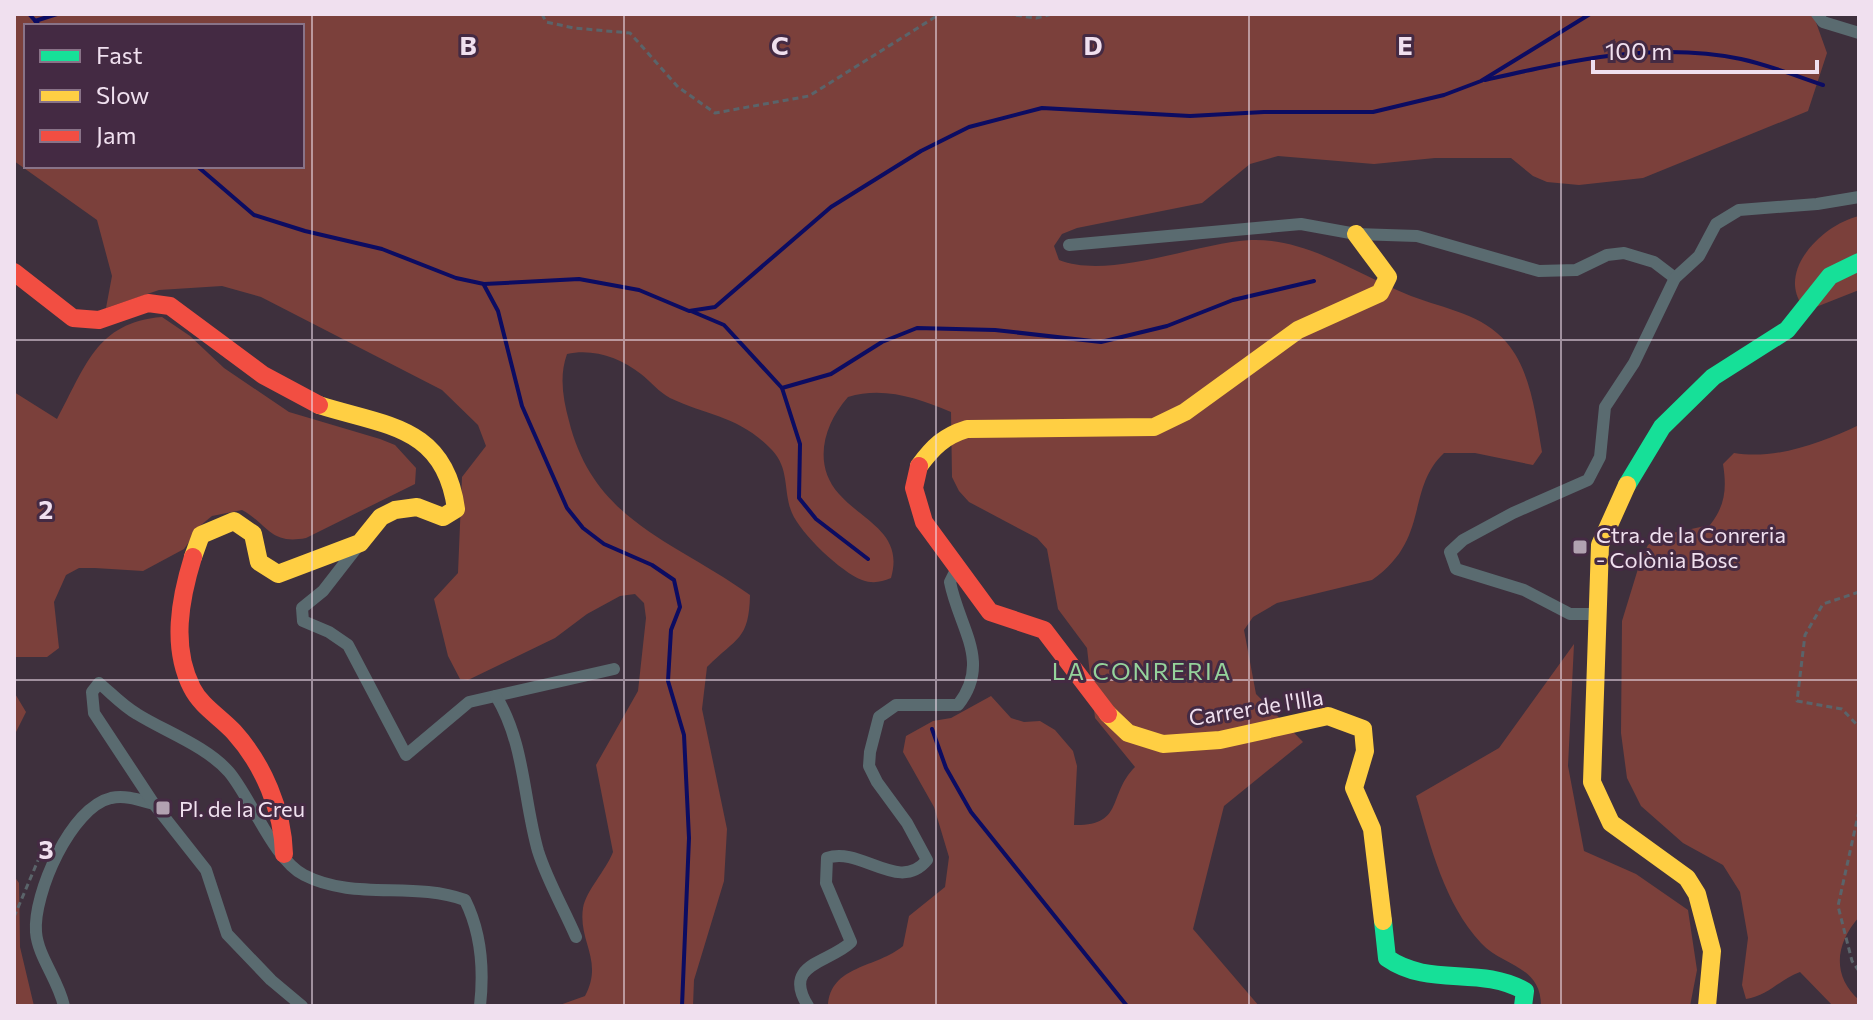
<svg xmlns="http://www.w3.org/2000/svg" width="1873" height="1020" font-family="Commissioner,sans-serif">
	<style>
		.green { fill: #7b403b; fill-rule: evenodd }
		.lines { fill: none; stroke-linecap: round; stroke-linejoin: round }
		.stream { stroke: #0c0c62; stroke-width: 4 }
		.path { stroke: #5a646a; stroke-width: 3; stroke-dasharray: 6 4; stroke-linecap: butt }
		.street { stroke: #5a6b70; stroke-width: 12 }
		.fast { stroke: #16e098; stroke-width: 18 }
		.slow { stroke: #ffcf43; stroke-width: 18 }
		.jam { stroke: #f24e42; stroke-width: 18 }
		.grid { fill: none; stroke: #f0e0ef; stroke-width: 2; stroke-opacity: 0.55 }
		.poi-dot { fill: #b2a2b1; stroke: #442a43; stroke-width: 3 }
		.labels { text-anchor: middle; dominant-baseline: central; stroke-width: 6; stroke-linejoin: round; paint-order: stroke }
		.poi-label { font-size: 22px; fill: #f0e0ef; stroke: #442a43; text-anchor: start }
		.street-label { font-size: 22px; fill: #f0e0ef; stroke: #442a43 }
		.neighbourhood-label { font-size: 24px; letter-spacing: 2px; fill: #95d39b; stroke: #442a43 }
		.grid-label { font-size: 26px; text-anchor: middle; font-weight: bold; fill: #f0e0ef; stroke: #442a43; stroke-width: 6; stroke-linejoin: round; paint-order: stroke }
	</style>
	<rect width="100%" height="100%" fill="#3e303d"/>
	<g class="green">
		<path d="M14,14H1813L1827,53L1808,111L1643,178L1579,185L1547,182L1533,176L1511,158H1435L1374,164L1278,156L1250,164L1202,203L1077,228L1062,234L1054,246L1059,260C1110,280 1196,243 1251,240C1308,238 1360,276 1411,296C1445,309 1483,314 1507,343C1531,371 1536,417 1542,452L1533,465L1475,453H1444C1405,490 1431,539 1372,580L1277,603L1253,617L1244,630L1256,694L1303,742L1224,806L1193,929L1259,1006H828C830,965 877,968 903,946L909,916L945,887L949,857L934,807L903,752L906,736L933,721L951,718L991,696L1011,718L1024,722L1040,721L1055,730L1073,751L1077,766L1074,825C1125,826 1107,795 1135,767L1095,718L1087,648L1058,609L1047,549L1037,538L969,502L959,491L952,477L951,412C918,398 883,386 848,397C824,424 812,464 839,494C864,522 904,533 891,578C881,582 873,584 862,580C841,572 801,534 792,513C783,492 790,469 772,450C738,415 710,417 670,398C659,392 651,382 641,374C621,358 593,348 567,354C559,376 563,399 569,421C594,522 675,541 750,595C749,640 737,637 707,667L702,709L727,829L724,881L694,980L693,1006H557L585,996C604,960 578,942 583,908C586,891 606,870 613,852L596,765L638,691L646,618L644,603L635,594L620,596L587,614L555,638L468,680L460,679L448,656L434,599L458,573L462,477L486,446L478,425L442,390L261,297L222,286L159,290L106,308L112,276L97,220L14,161ZM26,26H302V166H26Z"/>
		<path d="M1859,216V290L1816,307L1802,305C1777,269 1824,224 1859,216Z"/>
		<path d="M162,317L190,336L224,368L289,412L380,439L395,445L416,468L415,484L306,538C270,545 269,525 242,510L212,516L201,525L184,549L143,571L95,568H79L66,575L54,602L59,648L47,657H14V392L57,419C85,368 96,322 162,317Z"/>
		<path d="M1859,425V917C1836,943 1831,975 1859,1000V1006H1833L1800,972C1780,979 1768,996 1746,999L1742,985L1748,938L1740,892L1723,865L1683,843L1641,806L1627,778L1621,733L1622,621L1641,559L1648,545L1663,535L1710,525C1725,506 1727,489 1723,464L1734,453C1776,460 1821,443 1859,425Z"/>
		<path d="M1574,644L1568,766L1584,851L1636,874L1688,910L1697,970L1690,1006H1541C1541,965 1503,967 1481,943C1444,903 1431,847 1416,796L1499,748Z"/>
		<polygon points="14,692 26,712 14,736"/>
		<polygon points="14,876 19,883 20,947 34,1006 14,1006"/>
	</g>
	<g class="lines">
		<g class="stream">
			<polyline points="29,14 40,26"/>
			<polyline points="35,21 57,14"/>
			<path d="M1485,80C1569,61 1654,41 1741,59C1769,65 1796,76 1823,85"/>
			<polyline points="197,166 254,215 305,231 382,249 456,278 484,284 579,279 639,290 689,311 715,307 831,207 921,151 969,127 1042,108 1190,116 1264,112 1373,112 1444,95 1481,81 1590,14"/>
			<polyline points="484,285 498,311 522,406 567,508 583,528 604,544 652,565 674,580 680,607 671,630 668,681 684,735 689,838 682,1006"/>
			<polyline points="691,311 724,325 782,388 831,374 882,342 917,328 995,330 1101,342 1167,326 1233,300 1314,281"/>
			<polyline points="782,388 800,444 799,498 816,519 868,559"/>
			<polyline points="932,729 946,768 971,812 1127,1006"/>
		</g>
		<g class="path">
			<polyline points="542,14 546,22 574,28 630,33 678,87 715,113 809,96 940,14"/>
			<polyline points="1006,14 1036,18 1053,14"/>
			<polyline points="1859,592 1823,604 1805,635 1797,701 1842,709 1859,727"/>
			<polyline points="1859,811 1838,906 1852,961 1859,971"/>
			<polyline points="14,917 42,851"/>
		</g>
		<g class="street">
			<polyline points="1817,14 1823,22 1859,33"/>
			<polyline points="1069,245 1301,224 1356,234 1417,236 1539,271 1576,270 1607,255 1624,253 1654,262 1675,278"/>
			<polyline points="358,546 323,591 302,608 303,621 329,632 348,645 406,755 469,702 614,669"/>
			<polyline points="1596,614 1570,614 1524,590 1456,569 1450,552 1463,540 1513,513 1588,480 1600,457 1605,407 1634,363 1675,278 1699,256 1716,224 1739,210 1817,204 1859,197"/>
			<path d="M496,696C525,744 523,798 538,851C547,880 564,909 576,937"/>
			<path d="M64,1006C58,979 38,957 36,932C33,894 71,807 111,798C126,795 139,800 154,804"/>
			<path d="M302,1006L271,980L227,934L206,870L154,804L94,713L92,692L99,683C111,693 123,706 137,714C166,732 206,746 229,772C251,798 274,860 304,875C354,901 413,881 465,900C481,932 484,970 480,1006"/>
			<path d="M808,1006C781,963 830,963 851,942L826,883L827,858C861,846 899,894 927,860L907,823L877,782L869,766L870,752L879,717L896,705H958C992,662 959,628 950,582L958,566"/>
		</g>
		<g class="fast">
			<polyline points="1627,485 1662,427 1713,377 1787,330 1830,276 1859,262"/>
			<path d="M1383,921L1387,958C1430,988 1479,965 1525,991L1523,1006"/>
		</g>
		<g class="slow">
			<path d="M919,466C933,447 944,436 967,429L1154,427L1185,412L1298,330L1380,293L1388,277L1356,234"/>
			<polyline points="1627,485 1600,545 1592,782 1611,823 1687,878 1697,894 1712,951 1707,1006"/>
			<path d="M193,557L201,535L234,521L253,534L259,562L278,574L360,543L381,517L395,510L417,507L443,517L456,509C445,425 384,426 319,405"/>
			<polyline points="1108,714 1128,733 1163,744 1220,740 1328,716 1363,729 1365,751 1354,788 1372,829 1383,921"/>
		</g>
		<g class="jam">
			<polyline points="14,272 73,318 99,320 148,303 170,306 263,375 319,405"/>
			<polyline points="919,466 914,488 924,522 990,612 1044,630 1108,714"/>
			<path d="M193,557C180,599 171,647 192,688C201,706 220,717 234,732C263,764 283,811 284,854"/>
		</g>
	</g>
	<path class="grid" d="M312,14V1006M624,14V1006M936,14V1006M1249,14V1006M1561,14V1006M14,340H1859M14,680H1859"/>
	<g class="poi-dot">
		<rect x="1572" y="539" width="16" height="16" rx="4"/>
		<rect x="155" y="800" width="16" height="16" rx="4"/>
	</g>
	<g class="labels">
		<g class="poi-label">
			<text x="1596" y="534">Ctra. de la Conreria<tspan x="1596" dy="25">- Colònia Bosc</tspan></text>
			<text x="179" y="808">Pl. de la Creu</text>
		</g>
		<g class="street-label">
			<text transform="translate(1256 707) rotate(-9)">Carrer de l'Illa</text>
		</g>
		<g class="neighbourhood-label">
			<text x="1142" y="670">LA CONRERIA</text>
		</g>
	</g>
	<g class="grid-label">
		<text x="468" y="55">B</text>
		<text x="780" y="55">C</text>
		<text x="1093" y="55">D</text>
		<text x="1405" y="55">E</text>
		<text x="46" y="519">2</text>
		<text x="46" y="859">3</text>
	</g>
	<rect width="1873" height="1020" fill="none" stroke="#f0e0ef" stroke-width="32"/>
	<rect x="24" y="24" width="280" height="144" fill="#442a43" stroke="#897388" stroke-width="2"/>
	<rect x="40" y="50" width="40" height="12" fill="#16e098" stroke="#897388" stroke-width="2"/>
	<text x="96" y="64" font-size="24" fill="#f0e0ef">Fast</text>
	<rect x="40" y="90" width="40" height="12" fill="#ffcf43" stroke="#897388" stroke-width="2"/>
	<text x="96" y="104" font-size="24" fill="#f0e0ef">Slow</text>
	<rect x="40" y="130" width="40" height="12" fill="#f24e42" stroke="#897388" stroke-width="2"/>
	<text x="96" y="144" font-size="24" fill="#f0e0ef">Jam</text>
	<path d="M1593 60v12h224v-12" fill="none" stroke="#f0e0ef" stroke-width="4"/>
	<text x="1605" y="60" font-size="24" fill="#f0e0ef" stroke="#442a43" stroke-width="6" paint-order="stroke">100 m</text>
</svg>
